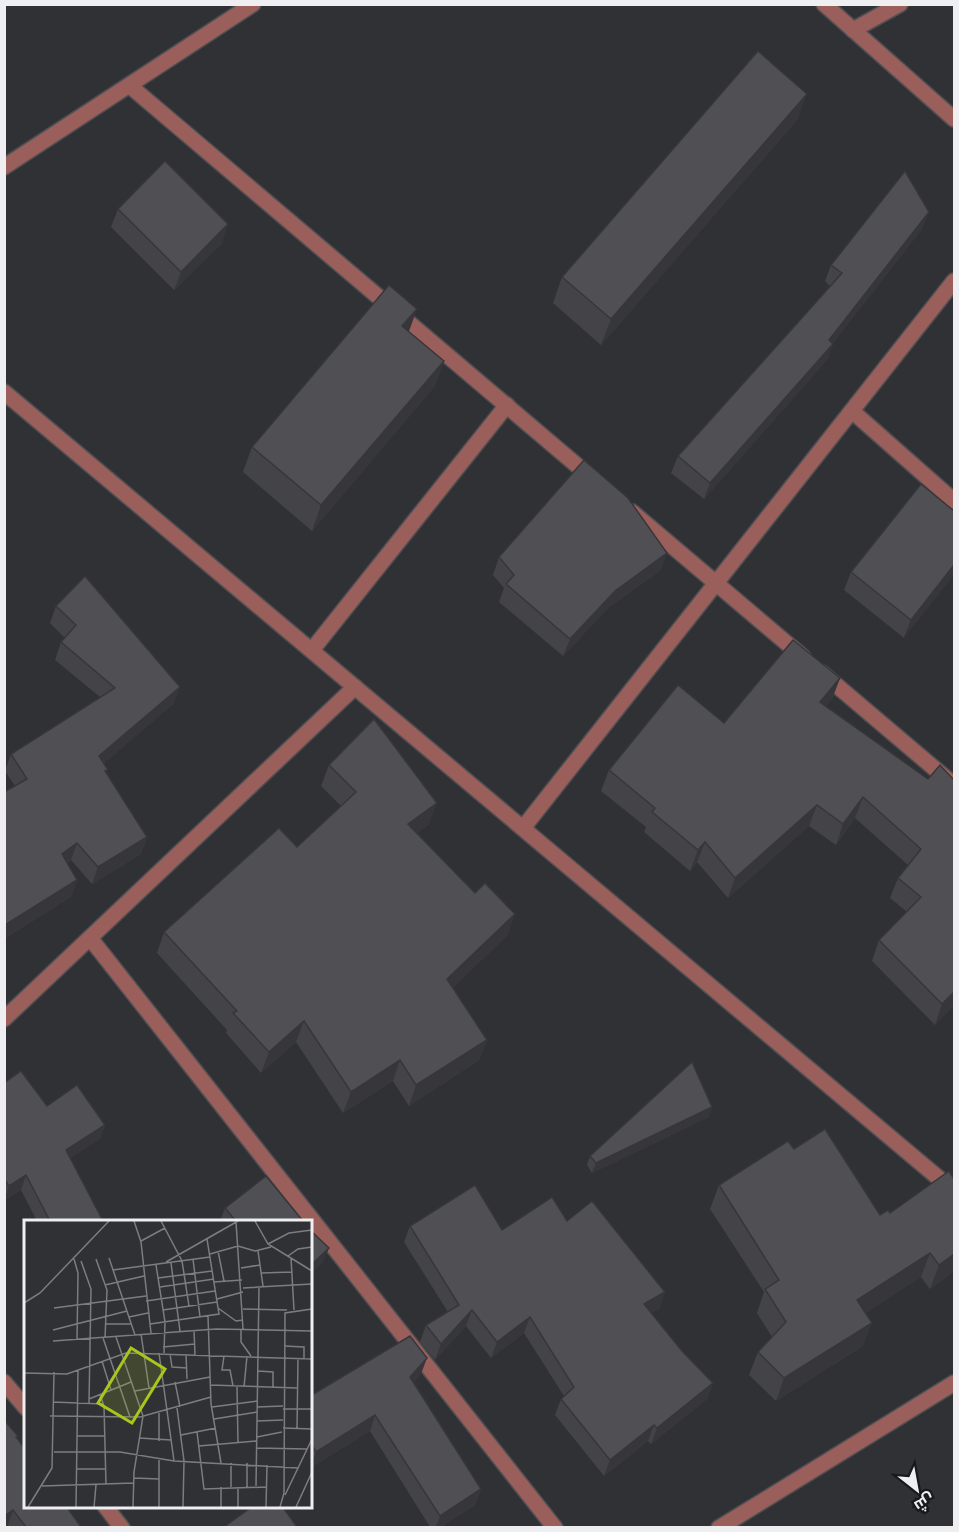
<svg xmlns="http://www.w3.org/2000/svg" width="959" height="1532" font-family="Arial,Cairo,sans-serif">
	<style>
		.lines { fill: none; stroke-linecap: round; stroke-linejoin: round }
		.street-casing { stroke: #4f4f53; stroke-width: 18 }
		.street { stroke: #9a5f5a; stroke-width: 15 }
		.wall { fill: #444448 }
		.shaded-wall { fill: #37373b }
		.building { fill: #4f4f54; stroke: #37373b; stroke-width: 1.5 }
		.inset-road { fill: none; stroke: #7c7d81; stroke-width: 1.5 }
		.view { fill: #a8c71d; fill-opacity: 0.15; stroke: #a8c71d; stroke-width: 3 }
		.inset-edge { fill: none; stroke: #efeff2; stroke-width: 3 }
	</style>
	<rect width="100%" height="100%" fill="#303135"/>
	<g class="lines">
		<g class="street-casing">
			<g id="street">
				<polyline points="824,4 954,119"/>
				<polyline points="853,30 900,4"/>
				<polyline points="130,86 593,479"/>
				<polyline points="4,167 253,4"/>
				<polyline points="4,392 954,1191"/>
				<polyline points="852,411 954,501"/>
				<polyline points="632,512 803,657"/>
				<polyline points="312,650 507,405"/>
				<polyline points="822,673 954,785"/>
				<polyline points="523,828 954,281"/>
				<polyline points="90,938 555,1528"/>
				<polyline points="4,1019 355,687"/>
				<polyline points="4,1382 26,1408"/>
				<polyline points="105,1506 122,1528"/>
				<polyline points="719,1528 954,1383"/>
			</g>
		</g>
		<use href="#street" class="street"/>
	</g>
	<g class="wall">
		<polygon points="798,119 601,345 553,303 562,277"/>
		<polygon points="118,209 222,243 174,290 111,227"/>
		<polygon points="922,229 833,343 827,360 704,499 671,473 678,456 830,286 825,281 831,265"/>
		<polygon points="408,332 444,361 434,387 312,531 243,472 252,447"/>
		<polygon points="954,511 904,638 844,590 851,572"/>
		<polygon points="667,553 660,571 608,608 563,656 499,602 504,588 493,575 499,557"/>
		<polygon points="56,606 180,687 173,704 104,763 106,773 147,837 141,854 92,884 71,860 67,863 77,880 71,897 4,939 4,792 15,786 5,771 11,754 100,697 55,660 61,642 65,638 50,623"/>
		<polygon points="840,678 832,699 826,706 928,779 954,780 954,1005 935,1025 872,961 879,940 907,912 890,898 898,878 908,865 855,818 836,845 809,826 728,898 697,862 690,871 644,832 646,827 601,791 609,770 724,723"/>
		<polygon points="329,765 429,824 417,833 508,935 453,987 487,1040 479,1060 409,1106 393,1081 343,1113 296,1042 261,1073 226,1033 227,1030 157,953 164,932 297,847 341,806 321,786"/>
		<polygon points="4,1083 47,1106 105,1125 100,1139 70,1158 103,1221 37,1221 21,1190 4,1200"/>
		<polygon points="712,1107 709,1117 592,1173 587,1165 590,1156"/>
		<polygon points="794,1149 880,1215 890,1213 954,1179 954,1271 930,1289 921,1277 865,1313 863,1346 776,1401 749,1375 758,1352 772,1337 757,1313 764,1292 710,1209 719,1185"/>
		<polygon points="225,1208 303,1221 220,1221"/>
		<polygon points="567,1221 665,1292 659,1309 651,1313 682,1351 713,1383 707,1399 651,1444 648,1441 604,1476 555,1415 561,1399 564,1396 524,1333 491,1358 466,1326 435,1360 420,1342 426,1325 448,1312 404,1242 410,1226 502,1230"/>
		<polygon points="421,1374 414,1382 481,1489 475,1505 441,1527 430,1527 370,1431 310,1468 310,1396"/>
		<polygon points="4,1420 17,1438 81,1527 9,1527 8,1525 4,1527"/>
	</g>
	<g class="shaded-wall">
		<polygon points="807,94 798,119 601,345 611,319"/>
		<polygon points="929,212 922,229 826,352 833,344 827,360 704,499 710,483 829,340"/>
		<polygon points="228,224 222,243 174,290 181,272"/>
		<polygon points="417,309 408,334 402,326"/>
		<polygon points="444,361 434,387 312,531 321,505"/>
		<polygon points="667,553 660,571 608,608 563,656 570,639 615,591"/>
		<polygon points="954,565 954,575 904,638 911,620"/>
		<polygon points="840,678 832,699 813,722 820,702"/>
		<polygon points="180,687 173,704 93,773 99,756"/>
		<polygon points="863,797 855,818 836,845 843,824"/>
		<polygon points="437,803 429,824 401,845 408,824"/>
		<polygon points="817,805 809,826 728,898 735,878"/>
		<polygon points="147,837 141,854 92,884 98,867"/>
		<polygon points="705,842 697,862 690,871 698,850"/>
		<polygon points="77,843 71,860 56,871 62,854"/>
		<polygon points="77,880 71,897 4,939 4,928 5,925"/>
		<polygon points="515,914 508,935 440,999 447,979"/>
		<polygon points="954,992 954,1005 935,1025 942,1004"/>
		<polygon points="304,1021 296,1042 261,1073 269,1052"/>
		<polygon points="487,1040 479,1060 409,1106 416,1085"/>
		<polygon points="400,1060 393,1081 343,1113 351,1092"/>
		<polygon points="712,1107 709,1117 592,1173 596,1163"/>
		<polygon points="105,1125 100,1139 60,1165 66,1150"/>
		<polygon points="26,1175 21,1190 4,1200 9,1186"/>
		<polygon points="329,1248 323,1262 310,1275 310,1266"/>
		<polygon points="930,1253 921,1277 849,1324 857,1300"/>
		<polygon points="954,1254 954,1271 930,1289 939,1265"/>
		<polygon points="665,1292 659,1309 638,1320 644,1304"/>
		<polygon points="472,1310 466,1326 435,1360 441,1344"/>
		<polygon points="530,1317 524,1333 491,1358 497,1342"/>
		<polygon points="872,1323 863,1346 776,1401 784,1378"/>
		<polygon points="427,1358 421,1374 404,1393 410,1377"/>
		<polygon points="713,1383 707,1399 651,1444 657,1428"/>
		<polygon points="375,1415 370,1431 310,1468 316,1452"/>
		<polygon points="654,1425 648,1441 604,1476 610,1460"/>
		<polygon points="481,1489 475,1505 441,1527 436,1527 440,1516"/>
		<polygon points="13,1510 8,1525 4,1527 4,1516"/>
	</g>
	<g class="building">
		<polygon points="758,51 807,94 611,319 562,277"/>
		<polygon points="165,161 228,224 181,272 118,209"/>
		<polygon points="905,171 929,212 829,340 833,344 710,483 678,456 842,273 831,265"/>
		<polygon points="389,285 417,309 402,326 444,361 321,505 252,447"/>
		<polygon points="584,460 628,498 667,553 615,591 570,639 506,584 514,575 499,557"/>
		<polygon points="921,484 954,511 954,565 911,620 851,572"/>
		<polygon points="85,576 180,687 99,756 108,770 105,771 147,837 98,867 77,843 62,854 77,880 5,925 4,924 4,792 27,779 11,754 115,688 61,642 76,625 56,606"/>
		<polygon points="793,640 840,678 820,702 928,779 940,765 954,780 954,992 942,1004 879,940 921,897 898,878 921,849 863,797 843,824 817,805 735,878 705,842 698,850 652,812 655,808 609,770 678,685 724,723"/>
		<polygon points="374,719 437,803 408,824 475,893 485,883 515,914 447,979 487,1040 416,1085 400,1060 351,1092 304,1021 269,1052 233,1013 237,1011 164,932 279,828 297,847 356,792 329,765"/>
		<polygon points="692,1062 712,1107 596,1163 590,1156"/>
		<polygon points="21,1071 47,1106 77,1085 105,1125 66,1150 103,1221 50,1221 26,1175 9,1186 4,1179 4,1083"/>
		<polygon points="825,1129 880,1215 888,1210 890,1213 949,1171 954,1179 954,1254 939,1265 930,1253 857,1300 872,1323 784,1378 758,1352 786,1322 765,1289 779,1280 719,1185 788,1141 794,1149"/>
		<polygon points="266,1176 303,1221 236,1221 225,1208"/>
		<polygon points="475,1185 502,1230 552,1197 567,1221 592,1201 665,1292 644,1304 682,1351 713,1383 657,1428 654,1425 610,1460 561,1399 574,1387 530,1317 497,1342 472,1310 441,1344 426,1325 459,1305 410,1226"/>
		<polygon points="310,1230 329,1248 310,1266"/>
		<polygon points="410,1336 427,1358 410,1377 481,1489 440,1516 375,1415 316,1452 310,1442 310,1396"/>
		<polygon points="4,1420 18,1436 16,1437 26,1450 26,1506 66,1506 81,1527 26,1527 13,1510 4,1516"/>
		<polygon points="253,1506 282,1506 297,1527 224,1527"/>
	</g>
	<g transform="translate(24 1220)">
		<rect width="288" height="288" fill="#303135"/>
		<path class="inset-road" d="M110,1L117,22L127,113M137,1L158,41L165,86M231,1L244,24L288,51M212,2L219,109M117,21L141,8M244,24L265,13L288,10M194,31L200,61M234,31L239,66M186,34L214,26L231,31L247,27M264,36L274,29L288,27M85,38L111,115M267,38L270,90M50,39L54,53L53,120M72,39L83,70L81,118M169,39L176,97M57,41L67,69L65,183M142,42L214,1M147,43L156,111M132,45L141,102L140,133M217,48L236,45M89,50L186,37M237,53L268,52M134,58L188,51M190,62L218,60M81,65L120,56M136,67L190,59M219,68L288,64M193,79L219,72M122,81L191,71M0,83L16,73L85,1M30,88L122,76M194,88L212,101L219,100M219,89L263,90M139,90L193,82M184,96L187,184L197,243M105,97L124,93M82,104H107M126,104L195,94L183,19M217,109V122L227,136M29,110L103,91M170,110L171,135M117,114L125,168M92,117L119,196L110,252L109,287M79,118L106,197M29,121L192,109L288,111M260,126L280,127V139M139,127L171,124M135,133L150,241M146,134L148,147L163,148M162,134L163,159M200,136L198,150H206L209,166M78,141L87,170M234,151L249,152V168M0,153L43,154L102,133L288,139M151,162L156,187M186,165L273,168M213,167L214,223M220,167L223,136M111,171L186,157M76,175L80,186L82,265M65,179L107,162M29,182L79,184M188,187L233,181M233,187L259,186M153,188L160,241L159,287M259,189H288M135,193V221M26,196L116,197L187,177M190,199L233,192M233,201L259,200M259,208L288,209M273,209L274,138M173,212L180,269L242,267M157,215L192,208M53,216H80M233,217L258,212M115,218L147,220M175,226L232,221M232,228L283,229M30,232H96L150,241L274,248M135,238V287M223,243V267M53,249H81M110,258L135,259M18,266L110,263M232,266L235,67M207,267V243M261,275L288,219M4,287L28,248L30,152M52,287L54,150M70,287L72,265M197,287V267M214,287V267M242,287L243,245M256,287L260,273L261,93L288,89M272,287L288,252"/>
		<path class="view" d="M107,128L141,149L108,203L74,183Z"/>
		<rect width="288" height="288" class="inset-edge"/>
	</g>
	<rect width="959" height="1532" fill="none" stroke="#efeff2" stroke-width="12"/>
	<g transform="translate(917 1490) rotate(149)" stroke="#18191b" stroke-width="4.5" paint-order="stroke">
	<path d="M0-4.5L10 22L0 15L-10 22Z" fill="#efeff2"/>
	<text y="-9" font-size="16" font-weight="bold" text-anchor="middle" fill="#efeff2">ش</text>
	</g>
</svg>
